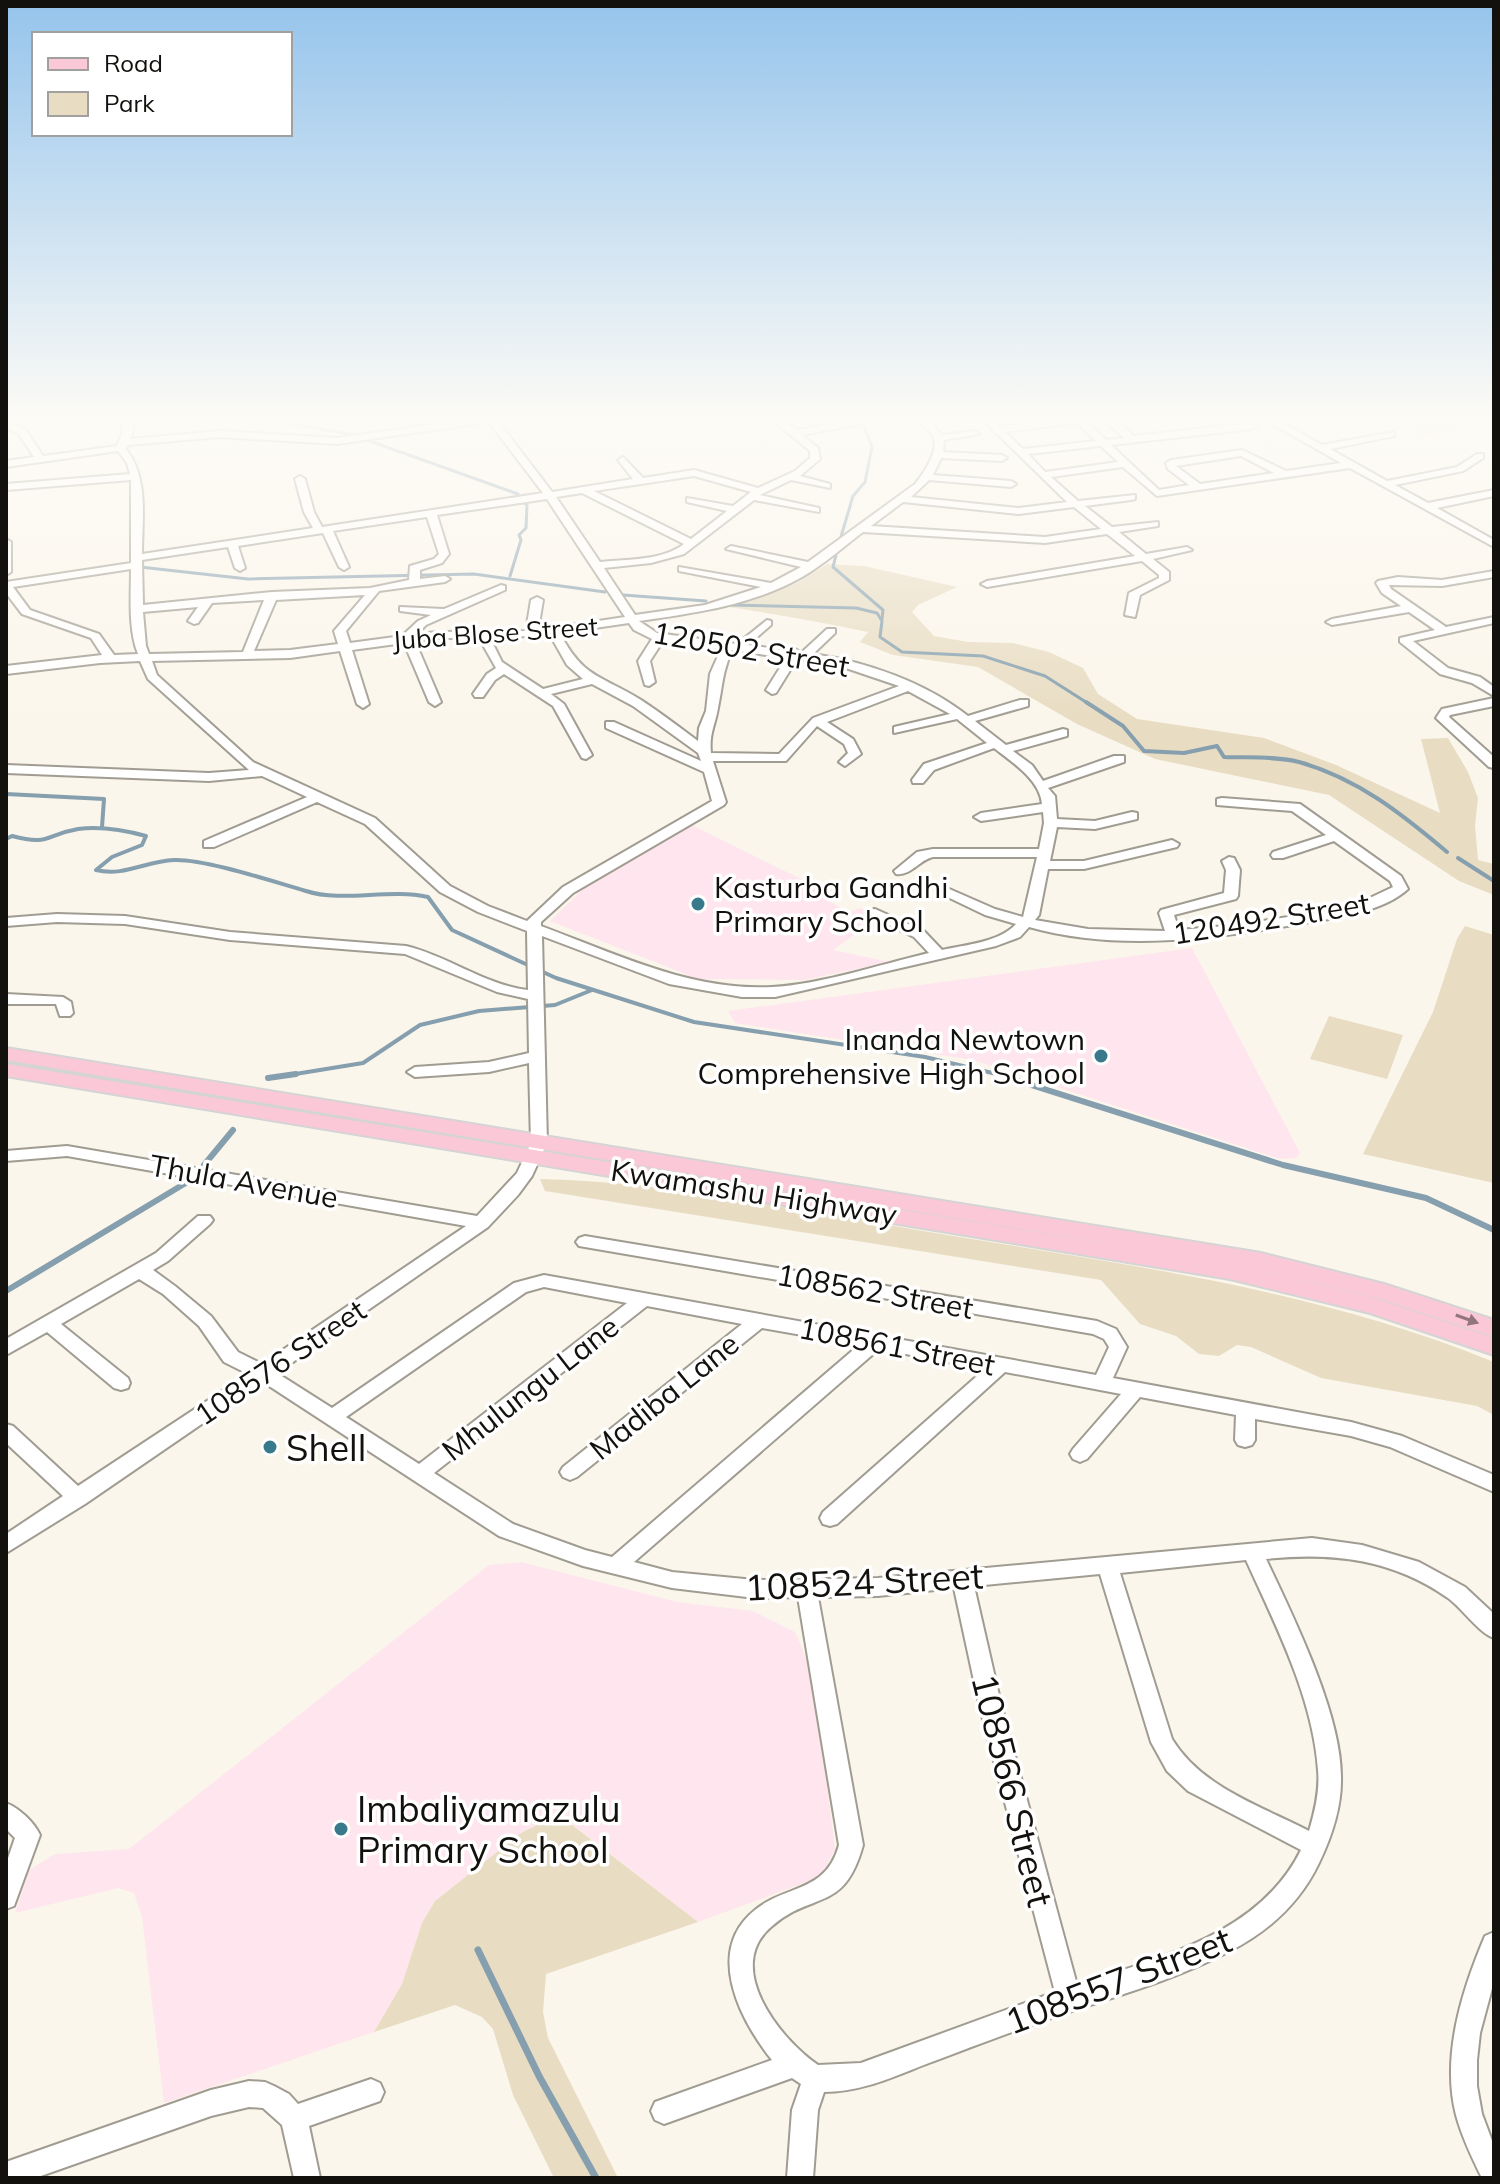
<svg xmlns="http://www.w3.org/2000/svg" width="1500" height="2184" font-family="Mulish,sans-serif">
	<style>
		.education { fill: #fee5ee }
		.green { fill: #e8dcc2 }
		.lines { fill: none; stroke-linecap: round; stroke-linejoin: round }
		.stream-far3 { stroke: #869fae; stroke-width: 3 }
		.stream-far2 { stroke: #869fae; stroke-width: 4 }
		.stream-far1 { stroke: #869fae; stroke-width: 6 }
		.stream { stroke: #869fae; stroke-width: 7 }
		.minor-casing { stroke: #a09c92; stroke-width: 4 }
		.major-casing { stroke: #d5d4d4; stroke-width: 4 }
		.minor { fill: #fff; fill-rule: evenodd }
		.major { fill: #fbc8d7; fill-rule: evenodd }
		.oneway { fill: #93767d }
		.poi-dot { fill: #39798c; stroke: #fff; stroke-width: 3 }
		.labels { text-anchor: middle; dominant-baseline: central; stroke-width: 7; stroke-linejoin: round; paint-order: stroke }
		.far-street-label { font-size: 26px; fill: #13110e; stroke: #fff }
		.street-label { font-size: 30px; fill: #13110e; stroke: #fff }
		.poi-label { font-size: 30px; fill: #13110e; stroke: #fff; text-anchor: start }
		.near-poi-label { font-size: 36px; fill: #13110e; stroke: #fff; text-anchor: start }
		.near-street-label { font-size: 36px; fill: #13110e; stroke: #fff }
	</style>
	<rect width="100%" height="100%" fill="#fbf6eb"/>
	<g class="education">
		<polygon points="692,825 837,897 830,902 850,912 860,908 877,918 833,950 889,962 804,980 698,979 550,921 588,884"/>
		<polygon points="1192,948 1300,1153 1296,1158 1280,1159 973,1060 735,1023 728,1011"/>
		<polygon points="521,1562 677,1602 753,1611 795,1632 814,1676 835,1850 820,1877 698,1922 559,1814 550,1816 521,1833 435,1901 422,1923 402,1984 374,2032 164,2103 142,1917 134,1893 118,1888 15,1913 29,1870 55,1854 129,1849 489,1565"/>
	</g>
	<g class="green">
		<polygon points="1394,417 1494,417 1494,419 1449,425 1454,430 1425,436"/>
		<path d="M827,564L864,566L957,587L918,605L912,612L934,636L968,642L1013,643L1049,652L1083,668L1098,694L1137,719L1264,738L1336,765L1440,813L1421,739L1448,738L1468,772L1478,798L1475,826L1478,860L1494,864V895L1459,881L1329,795L1155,759L1077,724L978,667L893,655L860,642L868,632C821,622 776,614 729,607L797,583Z"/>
		<polygon points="1465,926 1494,935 1494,1183 1363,1154 1433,1012 1457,939"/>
		<polygon points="1329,1016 1403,1035 1387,1079 1310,1059"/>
		<path d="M540,1179C671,1182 800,1210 929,1232C1121,1264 1313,1288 1494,1362V1415L1477,1406L1321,1378L1251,1347L1237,1345L1219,1356L1199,1354L1176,1336L1140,1324L1101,1280L545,1191Z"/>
		<polygon points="558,1814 698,1922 546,1974 543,2012 548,2038 618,2178 554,2178 513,2095 493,2029 482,2017 455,2005 374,2032 402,1984 422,1923 435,1901 521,1833"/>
	</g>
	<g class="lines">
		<g class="stream-far3">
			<polyline points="253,417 360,436"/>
			<polyline points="851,417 855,419"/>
			<polyline points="367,440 518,494"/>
			<polyline points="840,540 853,496 865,482 872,447 863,424"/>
			<polyline points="836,555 833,567 883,610 882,619"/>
			<polyline points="140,567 248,579 474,574 605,592"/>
			<polyline points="510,576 521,540 519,535 526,528 527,505 522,501"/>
			<polyline points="623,595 706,601"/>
			<polyline points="731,605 856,608 877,613 882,621 880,637 902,652 983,656 1045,676 1089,704"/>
		</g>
		<g class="stream-far2">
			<path d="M1086,702L1123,726L1144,751L1184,753L1217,746L1224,757C1248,758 1276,756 1299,762C1357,778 1402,814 1447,852"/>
			<polyline points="6,794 104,799 102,827"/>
			<path d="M6,839L12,836C50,846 44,835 78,829C101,826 124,830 146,836L142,845L112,857L96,870C124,877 146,861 174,860C206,859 274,882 306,891C343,903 388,888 428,897L452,930L556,978L694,1022L925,1057L1005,1076"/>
			<polyline points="1458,858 1494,881"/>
			<polyline points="283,1076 363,1063 420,1025 479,1011 555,1005 592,990"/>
		</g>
		<g class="stream-far1">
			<polyline points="997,1074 1283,1165 1426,1198 1494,1230"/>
			<polyline points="268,1078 296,1074"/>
			<polyline points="204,1165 233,1130"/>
			<polyline points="6,1291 189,1181"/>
		</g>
		<polyline class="stream" points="478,1950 539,2076 596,2178"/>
		<g class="minor-casing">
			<g id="minor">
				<path d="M121,417H131L133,431L130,439L220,431L337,438L485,417H511L498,421L552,492L633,479L618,460L623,457L643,478L694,470L758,488L795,471L810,458V451L769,417H780L797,430L875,417H898L802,435L818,448L820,459L800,476L830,484V488L791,480L760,495L819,508V512L754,500L684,554L651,563L604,568L635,615L705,605L761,587L679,571V567L771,583L801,567L726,549L731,546L808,562L915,484C924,473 940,449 933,436C929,429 919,423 913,417H924L942,435L974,431L979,434L944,440L943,452L1002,455L1007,458L1002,461L941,458L933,475L1011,481L1016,484L1011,487L929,480L911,497L1019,508L1067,502L980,417H990L1000,427L1082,417L1106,440L1124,438L1101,417H1112L1134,436L1252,423L1257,426L1252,429L1111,445L1159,490L1189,485L1168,469L1166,463L1171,460L1242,450L1286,471L1341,463L1260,417H1272L1322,445L1394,432V436L1330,449L1387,481L1457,467L1477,454H1483V458L1463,471L1395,485L1428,503L1494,490V496L1437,508L1494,540V547L1350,468L1157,496L1123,467L1051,477L1078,501L1135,495V499L1131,500L1085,506L1112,527L1158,522V526L1119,532L1146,554L1187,547L1192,550L1153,559L1169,572V580L1140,595L1135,617L1125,615L1129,593L1159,578V575L1142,561L987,587L981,584L987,581L1135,556L1107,534L1045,543L863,532C843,547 823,565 802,577C753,605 695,613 639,621L657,633L737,644L767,620L771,621V625L748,645L790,651L795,649L801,653L827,629H835V633L813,654C867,662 925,682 968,716L1020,700H1028V706L975,721L1006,745L1063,729L1067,730V736L1013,751L1032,765L1043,781L1114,756H1124V762L1048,788L1055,796L1057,819L1095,821L1132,812L1137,813V819L1095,829L1057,827L1050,861H1084L1172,840L1179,844L1177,847L1084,869H1048L1039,915L1035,920L1088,929L1165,931L1159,913L1161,910L1224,893L1226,870L1222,861L1229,857L1234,858L1240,870L1238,896L1236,899L1174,915L1179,930L1237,925L1339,909L1355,905L1393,887L1390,881L1334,841L1283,858H1273L1271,855L1273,852L1326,835L1292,811L1217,805V799L1222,798L1300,804L1401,876L1408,889C1383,912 1336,918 1304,923C1215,939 1117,952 1029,927L1020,937L996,946L775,997H742L669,984L542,936L547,1143L532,1176L518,1195L488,1227L277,1373L332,1408L514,1283L544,1275L1096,1375L1109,1347L1104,1339L1093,1334L579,1246L576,1242L579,1238L585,1236L1097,1321L1116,1329L1127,1347L1113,1378L1351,1422L1402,1436L1494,1475V1492L1390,1447L1351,1436L1255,1419V1440L1252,1445L1245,1447L1238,1445L1235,1440L1236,1415L1140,1397L1087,1459L1080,1462L1073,1459L1070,1454L1073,1449L1121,1394L1005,1372L837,1524L830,1526L823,1524L820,1518L823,1512L985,1369L879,1349L634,1562L672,1572L755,1580L878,1578L1312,1538L1362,1545L1419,1562L1465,1587L1494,1614V1638C1479,1633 1463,1609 1448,1598C1392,1559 1333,1552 1266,1559C1293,1616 1341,1713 1341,1776C1342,1806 1332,1836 1319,1863C1300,1903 1269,1931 1230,1951C1173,1981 1109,1998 1048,2019C1008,2033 969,2048 929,2063C895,2076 862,2092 824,2092L818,2110L813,2178H787L792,2110L801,2084L792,2078L664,2124L655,2120L651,2111L655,2102L772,2060C740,2020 704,1951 755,1910C787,1884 826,1893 839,1845L798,1597L755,1598L672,1588L583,1566L499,1536L263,1382L85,1504L6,1553V1534L63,1496L6,1443V1424L13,1426L78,1486L248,1374L224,1362L199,1326L163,1294L139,1279L61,1324L128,1378L130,1383L128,1388L121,1390L114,1388L47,1332L6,1355V1339L156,1253L198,1216H210L213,1220L210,1224L168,1261L153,1270L175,1286L211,1316L238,1352L262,1364L466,1226L67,1156L6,1161V1151L67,1146L477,1216L517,1173L531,1143L529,1063L489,1072L415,1077L407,1072L415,1067L489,1062L529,1053L528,999L497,992L405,954L230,940L125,924L57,922L6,926V918L57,914L125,916L230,932L406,946C448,956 485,985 528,990L527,931L478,912L440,892L365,824L317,802L214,847H204V841L307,797L262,776L209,781L6,773V765L209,773L249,770L148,679L140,661L100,663L6,674V666L102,655L91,638L22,614L6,593V582L131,563V480L6,490V484L130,474L127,463L118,451L6,467V461L34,457L19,434L6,428V421L26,430L43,456L117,446L123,431ZM489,422L543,493L322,527L314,512L305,479L300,476L295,479L304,512L313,528L142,554C142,519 149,478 126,449L128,445L220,437L337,444ZM1077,423L1096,441L1023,449L1005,432ZM1101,446L1118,462L1045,472L1028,454ZM1241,456L1274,473L1200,484L1176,466ZM694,476L751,492L733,506L687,498V502L727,511L691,539L594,491ZM582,493L684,544C662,561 627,559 600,562L556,497ZM547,499L625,617L538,630L543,600L537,597L531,600L526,631L438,632L417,634L426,625L505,590V586L501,585L444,609L400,607V611L431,615L418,621L402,636L350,643L346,631L379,591L445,582L450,579L445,576L420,579V570L442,563L449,554L437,515ZM903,502L1019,514L1074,507L1101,529L1045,537L871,526ZM427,517L439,554L434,559L410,566L409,580L370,588L272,592L143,605L142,560L228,547L235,568L240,571L245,568L238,546L323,533L339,567L344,570L349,567L333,531ZM131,569C131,596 128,629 138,654L114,655L99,634L30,610L13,587ZM365,595L334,631L338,644L290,650L254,651L276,600ZM264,600L243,652L149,654L146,646L143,612L198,607L188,621L194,624L198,623L212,603ZM629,623L634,630L652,639L638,661L645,685L649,686L655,682L650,661L663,641L721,649L710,674L706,711L699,728L698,741C679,727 661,713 641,700C603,676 582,678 560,633ZM550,635L567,665L583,679L543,689L502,662L490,638ZM438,638H479L496,668L487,674L473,694L475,697H483L495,680L504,674L553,706L582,758L586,759L592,755L564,704L551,694L592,684L633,706L698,753L701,761L614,722H606V728L704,772L712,801L563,887L527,921L488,906L450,886L375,818L253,762L157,675L152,661L290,658L340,651L357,704L363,708L369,704L352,650L404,643L429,702L435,706L441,702L415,641ZM732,650L786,658L766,690L772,694L776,693L797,659L834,664L899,686L813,718L779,754L711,753C709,733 715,726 718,708C723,684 722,674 732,650ZM908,691L950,714L894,727V733L957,719L987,743L924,764L912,780L913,783H923L934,770L994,748C1012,762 1040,780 1042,804L981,813L974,817L981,821L1043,812L1044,823L1039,849H933L917,852L894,871L896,874C911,876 919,860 933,857H1037L1023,917L995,909L947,888L942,887L935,891L985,915L1016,924C1000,942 965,945 942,950L924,931L875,909L870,910L868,913L870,916L914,937L929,953C882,964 818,985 772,987C691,991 616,954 541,926V922L573,893L724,805L726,802L713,761H786L817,726L844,744L848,753L839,762L845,766L861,754L853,739L827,722ZM544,1287L627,1303L419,1464L346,1417L526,1292ZM647,1306L742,1324L563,1467L560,1472L563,1477L570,1480L577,1477L762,1328L859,1345L612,1557L585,1550L513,1524L434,1473ZM1246,1560C1276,1626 1313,1698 1318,1770C1320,1790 1315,1811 1309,1831C1261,1806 1201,1787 1172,1739L1120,1573ZM1100,1574L1151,1742L1167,1771L1188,1791L1301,1850C1259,1935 1160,1957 1077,1985L1001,1704L974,1586ZM954,1588L979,1704L1055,1992L861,2063L818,2065C781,2040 723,1968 771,1927C813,1890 844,1914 863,1845L818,1597L878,1596Z"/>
				<polygon points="1330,417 1342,417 1347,421 1342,424"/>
				<polygon points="6,539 11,542 11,572 6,575"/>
				<polygon points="1494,571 1494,577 1442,586 1389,585 1391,589 1446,627 1494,617 1494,623 1413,641 1448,668 1480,677 1494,687 1494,696 1472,683 1440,674 1400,642 1400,638 1435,630 1409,612 1332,625 1326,622 1332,619 1401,606 1382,593 1376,583 1378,581 1398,577 1442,580"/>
				<polygon points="1494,698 1494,706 1450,715 1449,717 1494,757 1494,768 1489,767 1436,718 1442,709"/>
				<polygon points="6,994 63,997 71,1002 73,1013 70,1016 60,1016 56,1004 6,1004"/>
				<path d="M6,1803C19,1808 34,1822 40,1835L14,1906L6,1909V1864L15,1838L6,1829Z"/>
				<path d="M1494,1932V1981L1480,2033L1477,2060V2086L1482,2114L1494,2146V2178H1482C1472,2158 1462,2137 1456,2115C1441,2056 1462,1990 1485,1936Z"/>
				<polygon points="371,2079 380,2083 384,2092 380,2101 309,2126 320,2178 294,2178 282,2125 263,2108 249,2107 211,2116 35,2178 6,2178 6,2162 211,2090 249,2081 265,2082 274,2086 289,2094 298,2104"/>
			</g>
		</g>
		<g class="major-casing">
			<polygon id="major" points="6,1048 1261,1253 1384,1284 1494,1320 1494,1337 1380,1299 1233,1264 1374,1298 1494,1338 1494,1355 1370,1313 1230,1279 6,1076 6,1064 1153,1251 6,1060"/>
		</g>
		<use href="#minor" class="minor"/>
		<use href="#major" class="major"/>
	</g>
	<defs><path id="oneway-solid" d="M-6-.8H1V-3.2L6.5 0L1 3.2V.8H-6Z" transform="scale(2)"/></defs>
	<use class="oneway" href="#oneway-solid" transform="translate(1467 1319) rotate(20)"/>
	<linearGradient id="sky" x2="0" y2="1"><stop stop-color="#95c4ec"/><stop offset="0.58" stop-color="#fdfbf6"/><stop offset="1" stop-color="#fdfbf6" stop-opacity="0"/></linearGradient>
	<rect width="1500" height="723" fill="url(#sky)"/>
	<g class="poi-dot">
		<circle cx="698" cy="904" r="8"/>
		<circle cx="1101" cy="1056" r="8"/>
		<circle cx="270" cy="1447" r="8"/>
		<circle cx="341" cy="1829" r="8"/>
	</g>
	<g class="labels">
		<g class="far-street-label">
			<text transform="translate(495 633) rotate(-4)">Juba Blose Street</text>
		</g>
		<g class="street-label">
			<text transform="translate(751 649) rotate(10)">120502 Street</text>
			<text transform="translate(1271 918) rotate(-9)">120492 Street</text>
			<text transform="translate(244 1181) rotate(10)">Thula Avenue</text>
			<text transform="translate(754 1192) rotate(9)">Kwamashu Highway</text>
			<text transform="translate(875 1291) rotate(10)">108562 Street</text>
			<text transform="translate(897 1346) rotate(11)">108561 Street</text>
			<text transform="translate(280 1362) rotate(-34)">108576 Street</text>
			<text transform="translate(530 1388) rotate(-38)">Mhulungu Lane</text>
			<text transform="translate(664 1396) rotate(-39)">Madiba Lane</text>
		</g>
		<g class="poi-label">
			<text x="714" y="887">Kasturba Gandhi<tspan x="714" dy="34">Primary School</tspan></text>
			<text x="1085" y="1039" text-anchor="end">Inanda Newtown<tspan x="1085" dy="34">Comprehensive High School</tspan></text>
		</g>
		<g class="near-poi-label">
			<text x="286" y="1447">Shell</text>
			<text x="357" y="1808">Imbaliyamazulu<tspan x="357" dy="41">Primary School</tspan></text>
		</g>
		<g class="near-street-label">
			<text transform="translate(864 1581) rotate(-3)">108524 Street</text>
			<text transform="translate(1013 1790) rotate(76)">108566 Street</text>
			<text transform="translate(1118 1980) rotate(-21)">108557 Street</text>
		</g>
	</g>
	<rect width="1500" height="2184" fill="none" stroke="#13110e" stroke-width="16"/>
	<rect x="32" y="32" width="260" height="104" fill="#ffffff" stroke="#a1a09f" stroke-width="2"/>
	<rect x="48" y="58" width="40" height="12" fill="#fbc8d7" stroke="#a1a09f" stroke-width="2"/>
	<text x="104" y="72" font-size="24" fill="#13110e">Road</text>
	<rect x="48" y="92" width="40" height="24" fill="#e8dcc2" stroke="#a1a09f" stroke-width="2"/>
	<text x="104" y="112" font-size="24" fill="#13110e">Park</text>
</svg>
